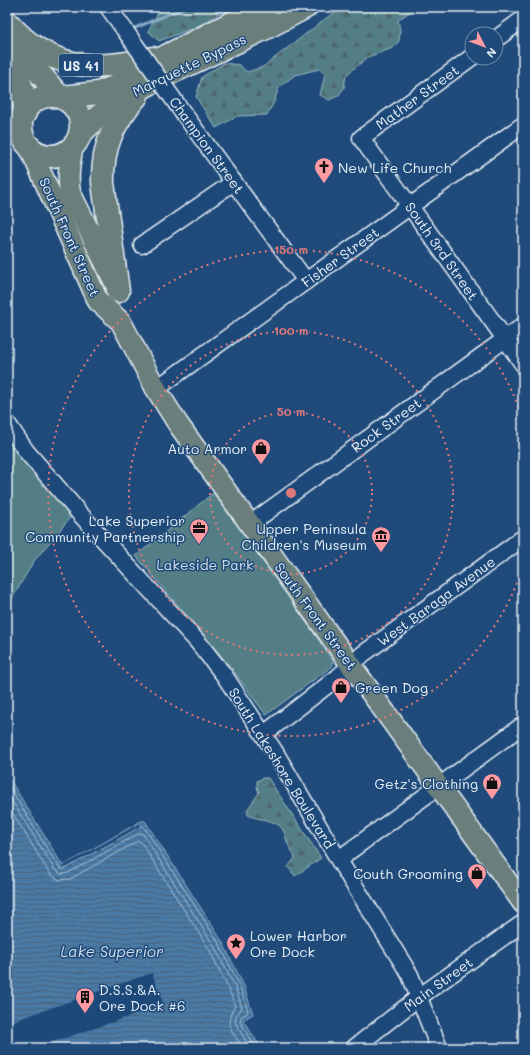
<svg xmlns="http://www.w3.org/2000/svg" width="530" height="1055" font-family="Mali,sans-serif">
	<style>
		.forest { fill: url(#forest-firs); stroke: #9db8bf }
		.park { fill: #527e86; stroke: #9db8bf }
		.water { fill: url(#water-rules); stroke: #89aac7 }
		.pier { fill: #1f4a7a }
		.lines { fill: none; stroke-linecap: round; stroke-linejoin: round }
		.shore { stroke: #a9c1d7; stroke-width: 1 }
		.stream { stroke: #89aac7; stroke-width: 3 }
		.minor-casing { stroke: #e8f1f8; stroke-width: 19 }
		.major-casing { stroke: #e8f1f8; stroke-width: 23 }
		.highway-casing { stroke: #e8f1f8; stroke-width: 25 }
		.minor { stroke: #1f4a7a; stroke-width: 16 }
		.major { stroke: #6b7f7c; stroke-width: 20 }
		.highway { stroke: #6b7f7c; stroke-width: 22 }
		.minor-bridge-casing { stroke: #e8f1f8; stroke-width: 19; stroke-linecap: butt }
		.minor-bridge { stroke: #1f4a7a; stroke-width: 16 }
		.ring { fill: none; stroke: #dd787b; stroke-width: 2; stroke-dasharray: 2 4 }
		.labels { text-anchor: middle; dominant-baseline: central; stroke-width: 3; stroke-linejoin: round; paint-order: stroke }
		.shield { fill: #1f4a7a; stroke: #acbfd2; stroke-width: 1 }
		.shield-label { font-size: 13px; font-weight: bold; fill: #e8f1f8 }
		.street-label { font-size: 14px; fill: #e8f1f8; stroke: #1f4a7a }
		.poi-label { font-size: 14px; fill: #e8f1f8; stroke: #1f4a7a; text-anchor: end }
		.park-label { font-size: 14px; fill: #d2e0e7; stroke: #1f4a7a }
		.water-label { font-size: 15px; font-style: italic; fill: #d0dfec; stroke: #1f4a7a }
		.centre { fill: #dd787b; stroke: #1f4a7a; stroke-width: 2 }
		.ring-label { font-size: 12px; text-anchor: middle; font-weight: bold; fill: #dd787b; stroke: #1f4a7a; stroke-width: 3; stroke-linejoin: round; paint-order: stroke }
	</style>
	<defs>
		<pattern id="forest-firs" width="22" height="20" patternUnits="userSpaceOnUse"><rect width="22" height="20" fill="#527e86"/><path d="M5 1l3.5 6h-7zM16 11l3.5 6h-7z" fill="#4d666b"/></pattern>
		<pattern id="water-rules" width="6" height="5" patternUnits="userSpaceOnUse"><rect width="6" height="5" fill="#4a7aa6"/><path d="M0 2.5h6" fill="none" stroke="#48647d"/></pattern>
	</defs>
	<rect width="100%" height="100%" fill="#1f4a7a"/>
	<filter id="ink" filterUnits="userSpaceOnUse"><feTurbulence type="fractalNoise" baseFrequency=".025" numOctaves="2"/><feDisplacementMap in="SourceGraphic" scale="8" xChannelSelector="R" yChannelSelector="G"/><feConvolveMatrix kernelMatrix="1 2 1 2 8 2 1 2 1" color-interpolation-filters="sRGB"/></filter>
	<g filter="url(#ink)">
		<g class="forest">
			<polygon points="169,7 230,7 196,27 159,41 148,31 158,13"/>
			<polygon points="347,7 417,7 398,20 400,30 399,41 393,48 368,57 346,75 344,88 338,96 329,100 320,95 325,74 319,69 295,75 279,87 274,102 267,115 237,116 216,128 196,97 202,77 224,63 239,65 247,72 263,67 329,16"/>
			<path d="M263,778H268L321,858L295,876L288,867L295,858C294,852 290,850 288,844C286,840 286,836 284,832C278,818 259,821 248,815L247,810L259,793L257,787V781Z"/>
		</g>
		<g class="park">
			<polygon points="7,432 74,513 34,561 7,607"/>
			<polygon points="213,493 277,579 333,661 331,667 266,715 229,665 136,556"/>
		</g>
		<polygon class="water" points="7,775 63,866 141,821 145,821 222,941 244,986 253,1014 243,1020 261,1048 7,1048"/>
		<g class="pier">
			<polygon points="139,824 141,828 65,870 63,866"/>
			<polygon points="152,973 164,1005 35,1048 7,1048 7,1023"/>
		</g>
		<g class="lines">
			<g class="shore">
				<polyline points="7,783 51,855 61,869 65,869 142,826 144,827 219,943 240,987 248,1011 247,1013 241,1017 240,1022 256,1048"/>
				<polyline points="7,793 55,870 61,874 68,873 140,833 143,834 214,946 236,989 242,1008 236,1016 235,1022 250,1048"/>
				<path d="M7,804L50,874L59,880L70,879L138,841L141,842L209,949L230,992L235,1006C223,1024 233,1033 243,1048"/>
			</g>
			<polyline class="stream" points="130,30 186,7"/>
			<g class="minor-casing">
				<g id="minor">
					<polyline points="108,7 124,29"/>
					<polyline points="496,39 523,19"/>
					<polyline points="472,57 361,138 523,364"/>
					<polyline points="181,110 306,281"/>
					<polyline points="142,245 234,182"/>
					<polyline points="156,389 523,125"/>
					<polyline points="7,423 26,451 52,481 80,514 197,641 224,675 275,752 340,862 410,975 439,1048"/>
					<polyline points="250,524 523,326"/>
					<polyline points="264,734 338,677 363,654 523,538"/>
					<polyline points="340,862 347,853 523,725"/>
					<polyline points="354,1048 419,997 523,923"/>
				</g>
			</g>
			<g class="major-casing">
				<g id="major">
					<polyline points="29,146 98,301 121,322 156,389 178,424 351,665 523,903"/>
					<path d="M73,146C70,161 67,176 70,192L114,281"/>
				</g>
			</g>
			<g class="highway-casing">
				<g id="highway">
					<path d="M7,22C15,30 23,39 32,45C70,72 110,68 153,58"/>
					<polyline points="8,36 59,96"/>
					<path d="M7,66C23,81 24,92 25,113"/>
					<circle cx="51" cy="126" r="30"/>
					<polyline points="62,97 98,93 119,85 168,55 263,7"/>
					<polyline points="80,134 100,115 121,99 162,77 266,28 306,7"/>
					<path d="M118,291L103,183C102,147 113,123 137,96"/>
				</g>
			</g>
			<use href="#minor" class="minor"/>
			<use href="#major" class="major"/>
			<use href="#highway" class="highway"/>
			<g class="minor-bridge-casing">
				<polyline id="minor-bridge" points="124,29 181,110"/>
			</g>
			<use href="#minor-bridge" class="minor-bridge"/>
		</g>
	</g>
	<g class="ring">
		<circle cx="291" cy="493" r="81"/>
		<circle cx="291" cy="493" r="162"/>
		<path d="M523 566A243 243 0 1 1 523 420"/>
	</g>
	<defs>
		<g id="church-pin" transform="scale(1)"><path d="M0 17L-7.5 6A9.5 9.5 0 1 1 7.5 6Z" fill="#ff9aa2" stroke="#1f4a7a"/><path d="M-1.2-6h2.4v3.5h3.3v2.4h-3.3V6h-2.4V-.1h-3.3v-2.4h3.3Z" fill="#111"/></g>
		<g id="shop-pin" transform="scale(1)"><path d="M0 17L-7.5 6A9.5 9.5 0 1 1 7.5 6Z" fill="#ff9aa2" stroke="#1f4a7a"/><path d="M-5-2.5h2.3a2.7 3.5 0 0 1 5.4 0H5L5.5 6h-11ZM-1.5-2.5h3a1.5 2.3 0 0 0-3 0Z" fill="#111"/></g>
		<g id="office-pin" transform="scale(1)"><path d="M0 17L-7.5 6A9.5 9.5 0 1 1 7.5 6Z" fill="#ff9aa2" stroke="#1f4a7a"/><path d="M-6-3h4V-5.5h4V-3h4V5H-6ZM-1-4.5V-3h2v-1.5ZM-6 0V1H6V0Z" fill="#111"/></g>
		<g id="museum-pin" transform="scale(1)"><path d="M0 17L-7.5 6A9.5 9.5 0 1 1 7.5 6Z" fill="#ff9aa2" stroke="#1f4a7a"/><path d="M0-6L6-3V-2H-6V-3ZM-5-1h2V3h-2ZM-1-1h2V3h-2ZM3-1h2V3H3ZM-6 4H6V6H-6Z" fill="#111"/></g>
		<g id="sight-pin" transform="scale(1)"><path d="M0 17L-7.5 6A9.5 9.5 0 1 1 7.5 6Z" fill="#ff9aa2" stroke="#1f4a7a"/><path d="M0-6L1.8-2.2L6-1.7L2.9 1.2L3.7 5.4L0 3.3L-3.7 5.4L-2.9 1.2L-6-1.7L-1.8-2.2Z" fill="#111"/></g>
		<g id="building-pin" transform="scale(1)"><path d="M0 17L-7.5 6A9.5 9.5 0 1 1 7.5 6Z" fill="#ff9aa2" stroke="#1f4a7a"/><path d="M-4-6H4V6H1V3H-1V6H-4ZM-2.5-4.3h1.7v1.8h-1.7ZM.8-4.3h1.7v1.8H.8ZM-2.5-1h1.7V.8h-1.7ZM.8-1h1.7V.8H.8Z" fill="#111"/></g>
	</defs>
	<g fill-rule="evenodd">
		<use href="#church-pin" x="324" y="167"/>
		<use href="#shop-pin" x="261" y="448"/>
		<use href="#office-pin" x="199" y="528"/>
		<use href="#museum-pin" x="381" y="536"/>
		<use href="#shop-pin" x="341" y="687"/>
		<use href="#shop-pin" x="492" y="783"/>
		<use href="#shop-pin" x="477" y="873"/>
		<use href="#sight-pin" x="236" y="943"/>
		<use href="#building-pin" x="85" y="997"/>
	</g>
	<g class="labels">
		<rect class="shield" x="59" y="54" width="44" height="22" rx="3"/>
		<g class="shield-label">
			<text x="81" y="65">US 41</text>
		</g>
		<g class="street-label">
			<text transform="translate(189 65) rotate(-26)">Marquette Bypass</text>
			<text transform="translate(417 97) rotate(-36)">Mather Street</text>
			<text transform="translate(207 145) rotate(54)">Champion Street</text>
			<text transform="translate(70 237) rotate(66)">South Front Street</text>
			<text transform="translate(442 251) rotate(55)">South 3rd Street</text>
			<text transform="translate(340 257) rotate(-36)">Fisher Street</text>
			<text transform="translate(386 425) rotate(-36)">Rock Street</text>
			<text transform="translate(436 601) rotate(-36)">West Baraga Avenue</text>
			<text transform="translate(316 616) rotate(54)">South Front Street</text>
			<text transform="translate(282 768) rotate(58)">South Lakeshore Boulevard</text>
			<text transform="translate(438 984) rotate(-36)">Main Street</text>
		</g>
		<g class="poi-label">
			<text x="338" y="167" text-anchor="start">New Life Church</text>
			<text x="247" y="448">Auto Armor</text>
			<text x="185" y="520">Lake Superior<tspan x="185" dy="16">Community Partnership</tspan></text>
			<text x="367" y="528">Upper Peninsula<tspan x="367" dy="16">Children's Museum</tspan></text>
			<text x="355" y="687" text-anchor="start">Green Dog</text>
			<text x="478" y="783">Getz's Clothing</text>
			<text x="463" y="873">Couth Grooming</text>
			<text x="250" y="935" text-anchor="start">Lower Harbor<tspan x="250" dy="16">Ore Dock</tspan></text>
			<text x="99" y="989" text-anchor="start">D.S.S.&amp;A.<tspan x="99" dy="16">Ore Dock #6</tspan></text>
		</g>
		<g class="park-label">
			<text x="205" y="564">Lakeside Park</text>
		</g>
		<g class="water-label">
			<text x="112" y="951">Lake Superior</text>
		</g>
	</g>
	<circle cx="291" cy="493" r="6" class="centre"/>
	<g class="ring-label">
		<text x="291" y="254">150 m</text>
		<text x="291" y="335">100 m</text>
		<text x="291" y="416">50 m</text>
	</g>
	<rect width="530" height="1055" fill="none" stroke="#1f4a7a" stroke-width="24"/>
	<rect x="12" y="12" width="506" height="1031" fill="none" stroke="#e8f1f8" stroke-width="1.5" filter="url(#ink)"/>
	<g transform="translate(484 46) rotate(132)"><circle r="19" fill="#1f4a7a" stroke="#6f8dac"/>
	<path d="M0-3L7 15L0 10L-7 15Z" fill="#ff9aa2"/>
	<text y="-6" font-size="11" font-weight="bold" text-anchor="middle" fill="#e8f1f8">N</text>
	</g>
</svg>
